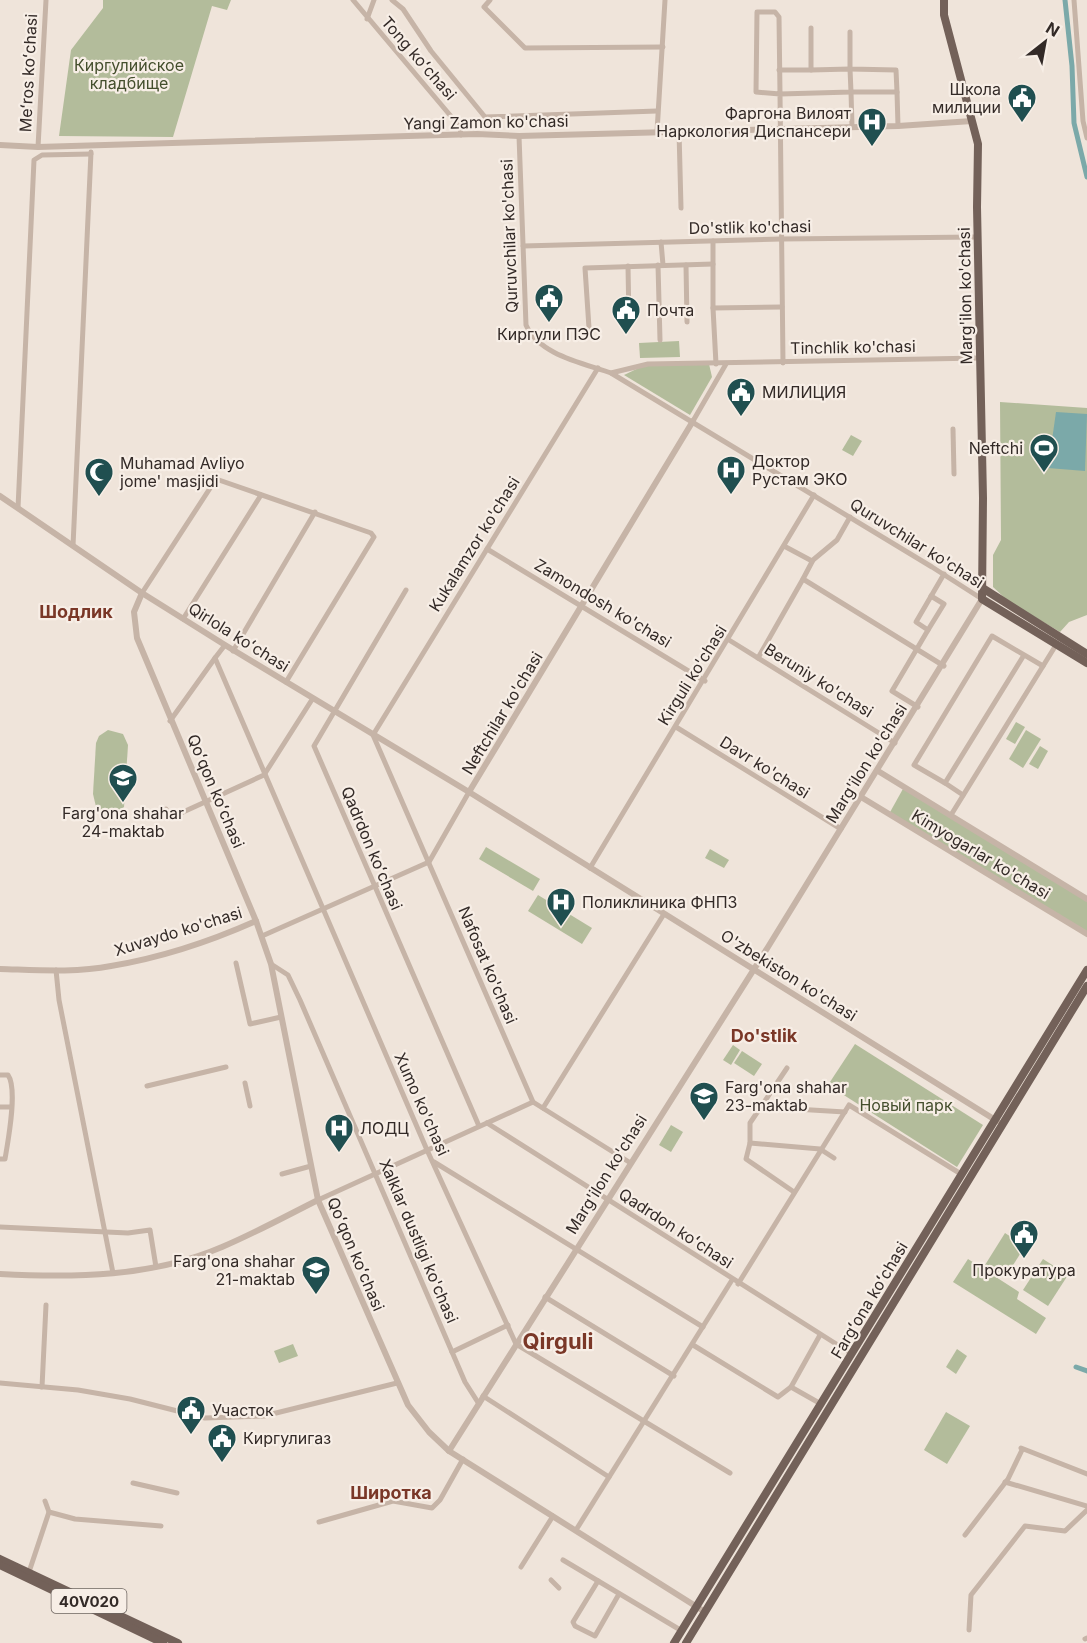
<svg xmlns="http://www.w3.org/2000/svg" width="1087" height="1643" font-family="Inter,sans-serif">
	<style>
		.green { fill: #b3bc9b }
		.water { fill: #7ba9a9 }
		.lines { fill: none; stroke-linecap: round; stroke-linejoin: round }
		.canal { stroke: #7ba9a9; stroke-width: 5 }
		.minor { stroke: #c6b4a7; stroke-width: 5 }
		.tertiary { stroke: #c6b4a7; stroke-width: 6 }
		.primary { stroke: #736159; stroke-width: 8 }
		.labels { text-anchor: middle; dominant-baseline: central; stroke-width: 4.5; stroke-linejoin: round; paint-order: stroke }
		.shield { fill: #f7eee6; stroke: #6e6560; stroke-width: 1.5 }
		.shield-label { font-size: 15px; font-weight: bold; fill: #332a27 }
		.street-label { font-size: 16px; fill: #332a27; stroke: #f7eee6 }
		.park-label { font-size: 16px; fill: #444f2d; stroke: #f7eee6 }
		.poi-label { font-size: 16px; fill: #332a27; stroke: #f7eee6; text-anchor: start }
		.neighbourhood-label { font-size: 18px; font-weight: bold; fill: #7a3727; stroke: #f7eee6 }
		.district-label { font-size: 22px; font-weight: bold; fill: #7a3727; stroke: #f7eee6 }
	</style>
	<rect width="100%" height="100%" fill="#efe4da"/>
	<g class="green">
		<polygon points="103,0 231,0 227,10 212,6 173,137 59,136 71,50 103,8"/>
		<polygon points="679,341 680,357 640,358 639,343"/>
		<polygon points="647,364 709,364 712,377 690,415 624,375"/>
		<polygon points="1000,402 1087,408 1087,615 1069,622 1060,632 1008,601 993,587 993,555 1001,540"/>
		<polygon points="851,435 862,441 853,456 842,450"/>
		<polygon points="1016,722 1025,727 1015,744 1006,739"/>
		<path d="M108,730L123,734L128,745L124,807C117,816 107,817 97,811L93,794L96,743L99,736Z"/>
		<polygon points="1026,730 1041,739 1023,768 1009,759"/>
		<polygon points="1040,746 1048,751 1038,769 1029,764"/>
		<polygon points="904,787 1087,899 1087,934 889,814"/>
		<polygon points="486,847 540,879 533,891 479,859"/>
		<polygon points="710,849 729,860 724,868 705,858"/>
		<polygon points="538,895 592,928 582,944 528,911"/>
		<polygon points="855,1044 983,1125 957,1167 828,1085"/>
		<polygon points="733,1045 740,1050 731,1065 723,1060"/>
		<polygon points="742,1051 762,1064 754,1076 734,1063"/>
		<polygon points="671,1125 683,1132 671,1152 659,1145"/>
		<polygon points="1005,1233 1025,1246 1005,1278 985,1265"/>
		<polygon points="968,1259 1019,1292 1017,1299 1046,1318 1036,1334 953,1282"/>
		<polygon points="1043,1259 1068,1275 1048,1306 1023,1290"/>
		<polygon points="293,1344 298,1356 279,1363 274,1351"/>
		<polygon points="957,1349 967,1356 956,1374 946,1367"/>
		<polygon points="946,1412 970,1426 947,1464 924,1450"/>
	</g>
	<polygon class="water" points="1056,412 1087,414 1085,471 1048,468"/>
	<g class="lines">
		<g class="canal">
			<polyline points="1065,0 1072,66 1074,123 1087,177"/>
			<polyline points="1076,1367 1087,1371"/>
		</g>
		<g class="minor">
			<polyline points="353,0 460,127 461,135"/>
			<polyline points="392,0 403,9 431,51 485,117 657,111"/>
			<polyline points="490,0 484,7 525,48 663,47"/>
			<polyline points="1074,0 1083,121 1087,138"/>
			<polyline points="367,19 374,0"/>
			<polyline points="850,32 850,69 896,70 897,92 851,92 852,126"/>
			<polyline points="779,70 811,70"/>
			<polyline points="897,92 898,126"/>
			<polyline points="679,131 681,208"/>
			<polyline points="657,132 665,0"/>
			<path d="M519,136L526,325C539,355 583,363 611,373L932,567L982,599"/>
			<polyline points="38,147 46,0"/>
			<polyline points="713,241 713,308 782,307"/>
			<polyline points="661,242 663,265"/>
			<polyline points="523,246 781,239 977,237"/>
			<polyline points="658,265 660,340"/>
			<polyline points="686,265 687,322"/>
			<polyline points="628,266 629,322"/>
			<polyline points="713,308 716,364"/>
			<polyline points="589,328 585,268 713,264"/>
			<polyline points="783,363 780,94 756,92 757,12 775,12 779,17 780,94 851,92 850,69 811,70 811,28"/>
			<polyline points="598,368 373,735 533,1102 629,1162"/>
			<polyline points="611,373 648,364 980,358"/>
			<polyline points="693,421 726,364"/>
			<polyline points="953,429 954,474"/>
			<polyline points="18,508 34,160 42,155 91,154"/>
			<polyline points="850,517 837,540 813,560 803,579 944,666"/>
			<polyline points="73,546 91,152"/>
			<polyline points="784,546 812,561"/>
			<polyline points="487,549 705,681"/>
			<polyline points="406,590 314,746 479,1126"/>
			<polyline points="142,593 216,479 371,533 374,537 286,682"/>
			<polyline points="183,619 261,495"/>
			<polyline points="928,630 944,604 931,596"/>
			<polyline points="729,640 895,743"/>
			<polyline points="225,645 215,658 427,1150 516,1344 730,1473"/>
			<polyline points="233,651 315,512"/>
			<polyline points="1024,655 945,783 914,765 992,636 1043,666"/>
			<polyline points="758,658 803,579"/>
			<polyline points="918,707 892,691 928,630 916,622 944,574"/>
			<polyline points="170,721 215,658"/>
			<polyline points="676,727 841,829"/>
			<polyline points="945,783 963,795"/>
			<polyline points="166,809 170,818 264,775 313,698"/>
			<polyline points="951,815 1056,645"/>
			<polyline points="590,868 814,495"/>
			<polyline points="262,936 429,862 469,792"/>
			<polyline points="236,963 250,1024 281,1017"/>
			<polyline points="271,964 288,975 300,1000 465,1382 479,1404"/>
			<polyline points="56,970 59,1000 113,1273"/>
			<polyline points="787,1068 750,1123 750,1143 820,1149 834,1158"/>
			<path d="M0,1075H8C18,1089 8,1141 5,1159H0"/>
			<polyline points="245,1083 250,1106"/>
			<polyline points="147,1086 226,1067"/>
			<polyline points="0,1107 10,1107"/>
			<polyline points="760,1107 845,1112"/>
			<polyline points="543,1108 664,914"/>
			<polyline points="487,1123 852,1354"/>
			<polyline points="750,1143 746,1159 794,1192"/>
			<polyline points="434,1162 703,1327"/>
			<polyline points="282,1174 311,1166"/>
			<polyline points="318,1200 533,1102"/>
			<polyline points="0,1227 128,1233 150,1230 156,1267"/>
			<polyline points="738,1284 849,1105 961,1174"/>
			<polyline points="545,1297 674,1376"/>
			<polyline points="820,1335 791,1387 821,1404"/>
			<polyline points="693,1345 778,1397 791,1387"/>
			<polyline points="452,1352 508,1325"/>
			<polyline points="0,1383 78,1390 130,1399 205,1418 264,1416 397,1383"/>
			<polyline points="42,1387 46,1305"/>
			<polyline points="483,1396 609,1477"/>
			<polyline points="1021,1448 1087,1474"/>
			<polyline points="1005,1482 1087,1506"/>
			<polyline points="133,1483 177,1493"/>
			<polyline points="45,1501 49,1512 75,1519 161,1526"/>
			<polyline points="319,1522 393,1501 432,1508 440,1500 463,1459"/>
			<polyline points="576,1530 732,1280"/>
			<polyline points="965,1535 1008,1479 1022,1450"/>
			<polyline points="563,1560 682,1631"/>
			<polyline points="521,1567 553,1516"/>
			<polyline points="29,1572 49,1512"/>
			<polyline points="551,1580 559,1588"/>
			<polyline points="598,1581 573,1622 575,1626 595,1636 619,1594"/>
			<polyline points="969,1630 971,1595 1025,1526 1065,1531 1087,1510"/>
			<polyline points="1085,1639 1087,1638"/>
		</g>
		<g class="tertiary">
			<polyline points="0,145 38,147 477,134 519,136 898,126 972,121"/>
			<polyline points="0,496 142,593 225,645 469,792 997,1121"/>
			<polyline points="142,593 134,612 137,638 256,921 271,964 318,1200 408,1405 429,1432 449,1451 705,1612"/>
			<polyline points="878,771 1087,899"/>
			<polyline points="469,792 693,421"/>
			<polyline points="861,797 1087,934"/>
			<path d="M0,969C36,970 75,973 111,966C160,958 211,941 256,921"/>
			<path d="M0,1274C74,1278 153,1277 222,1247C255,1233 286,1216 318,1200"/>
			<polyline points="449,1451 768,947 982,599"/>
		</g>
		<g class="primary">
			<polyline points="944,0 944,15 978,144 977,207 983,498 982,599 1087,663"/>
			<polyline points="984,589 1087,654"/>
			<polyline points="0,1559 178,1643"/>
			<polyline points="0,1565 163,1643"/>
			<polyline points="674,1643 1087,970"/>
			<polyline points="686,1643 1087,986"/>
		</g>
	</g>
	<defs>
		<g id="civic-pin" transform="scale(1.5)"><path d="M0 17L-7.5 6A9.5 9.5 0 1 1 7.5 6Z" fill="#204f50" stroke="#f7eee6"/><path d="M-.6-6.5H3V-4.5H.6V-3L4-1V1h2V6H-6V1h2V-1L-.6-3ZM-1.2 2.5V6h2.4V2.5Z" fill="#fff"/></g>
		<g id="hospital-pin" transform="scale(1.5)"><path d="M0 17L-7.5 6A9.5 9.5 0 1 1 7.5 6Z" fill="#204f50" stroke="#f7eee6"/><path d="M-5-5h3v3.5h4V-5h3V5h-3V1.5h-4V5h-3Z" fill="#fff"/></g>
		<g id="stadium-pin" transform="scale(1.5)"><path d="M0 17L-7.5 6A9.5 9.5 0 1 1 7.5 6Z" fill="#204f50" stroke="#f7eee6"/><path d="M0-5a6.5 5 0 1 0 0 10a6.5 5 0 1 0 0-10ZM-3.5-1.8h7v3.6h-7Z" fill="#fff"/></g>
		<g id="mosque-pin" transform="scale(1.5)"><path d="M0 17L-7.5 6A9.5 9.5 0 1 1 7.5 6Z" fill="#204f50" stroke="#f7eee6"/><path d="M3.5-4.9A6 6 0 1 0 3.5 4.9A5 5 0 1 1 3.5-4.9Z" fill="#fff"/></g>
		<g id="school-pin" transform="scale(1.5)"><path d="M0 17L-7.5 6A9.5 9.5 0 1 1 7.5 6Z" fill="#204f50" stroke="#f7eee6"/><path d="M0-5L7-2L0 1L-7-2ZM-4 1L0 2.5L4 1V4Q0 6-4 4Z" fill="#fff"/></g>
	</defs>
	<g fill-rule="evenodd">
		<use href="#civic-pin" x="1022" y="98"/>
		<use href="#hospital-pin" x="872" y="122"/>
		<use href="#civic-pin" x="549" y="298"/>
		<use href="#civic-pin" x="626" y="310"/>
		<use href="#civic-pin" x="741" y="392"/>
		<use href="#stadium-pin" x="1044" y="448"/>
		<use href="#hospital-pin" x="731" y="470"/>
		<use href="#mosque-pin" x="99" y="472"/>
		<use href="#school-pin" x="123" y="778"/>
		<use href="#hospital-pin" x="561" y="902"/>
		<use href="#school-pin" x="704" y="1096"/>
		<use href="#hospital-pin" x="339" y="1128"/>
		<use href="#civic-pin" x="1024" y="1234"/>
		<use href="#school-pin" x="316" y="1270"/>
		<use href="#civic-pin" x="191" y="1410"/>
		<use href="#civic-pin" x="222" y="1438"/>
	</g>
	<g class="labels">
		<rect class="shield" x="51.5" y="1589" width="75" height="24" rx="4.5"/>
		<g class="shield-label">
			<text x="89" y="1601">40V020</text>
		</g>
		<g class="street-label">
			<text transform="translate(419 58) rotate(49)">Tong koʻchasi</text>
			<text transform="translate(28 73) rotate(-87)">Meʻros koʻchasi</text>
			<text transform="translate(486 122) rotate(-1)">Yangi Zamon ko'chasi</text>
			<text transform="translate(750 227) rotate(-1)">Do'stlik ko'chasi</text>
			<text transform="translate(509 236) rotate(-92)">Quruvchilar ko'chasi</text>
			<text transform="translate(965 296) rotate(-91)">Marg'ilon ko'chasi</text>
			<text transform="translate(853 347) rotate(-1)">Tinchlik ko'chasi</text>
			<text transform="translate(917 543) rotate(32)">Quruvchilar ko'chasi</text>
			<text transform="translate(474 544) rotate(-58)">Kukalamzor ko'chasi</text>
			<text transform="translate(603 603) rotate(31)">Zamondosh ko'chasi</text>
			<text transform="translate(239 637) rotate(32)">Qirlola koʻchasi</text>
			<text transform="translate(692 675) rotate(-58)">Kirguli ko'chasi</text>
			<text transform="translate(819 680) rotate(32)">Beruniy ko'chasi</text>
			<text transform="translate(502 713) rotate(-59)">Neftchilar ko'chasi</text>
			<text transform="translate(866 763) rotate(-58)">Marg'ilon ko'chasi</text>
			<text transform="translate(765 767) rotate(32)">Davr ko'chasi</text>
			<text transform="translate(216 791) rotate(67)">Qoʻqon koʻchasi</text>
			<text transform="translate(372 848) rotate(67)">Qadrdon koʻchasi</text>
			<text transform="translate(981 854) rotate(31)">Kimyogarlar ko'chasi</text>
			<text transform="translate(178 931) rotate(-17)">Xuvaydo ko'chasi</text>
			<text transform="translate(488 965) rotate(67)">Nafosat ko'chasi</text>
			<text transform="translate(789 975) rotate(32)">O'zbekiston ko'chasi</text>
			<text transform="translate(422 1104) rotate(66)">Xumo ko'chasi</text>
			<text transform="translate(606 1174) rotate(-58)">Marg'ilon ko'chasi</text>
			<text transform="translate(676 1228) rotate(33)">Qadrdon koʻchasi</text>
			<text transform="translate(419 1241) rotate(67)">Xalklar dustligi ko'chasi</text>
			<text transform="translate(356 1254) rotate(67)">Qoʻqon koʻchasi</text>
			<text transform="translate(869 1300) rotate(-59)">Fargʻona koʻchasi</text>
		</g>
		<g class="park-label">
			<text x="129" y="65">Киргулийское<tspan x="129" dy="18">кладбище</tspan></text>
			<text x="906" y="1105">Новый парк</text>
		</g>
		<g class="poi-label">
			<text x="1001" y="89" text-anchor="end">Школа<tspan x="1001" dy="18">милиции</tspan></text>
			<text x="851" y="113" text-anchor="end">Фаргона Вилоят<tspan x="851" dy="18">Наркология Диспансери</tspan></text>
			<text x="647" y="310">Почта</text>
			<text x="549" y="334" text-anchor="middle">Киргули ПЭС</text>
			<text x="762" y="392">МИЛИЦИЯ</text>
			<text x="1023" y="448" text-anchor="end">Neftchi</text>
			<text x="752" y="461">Доктор<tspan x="752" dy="18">Рустам ЭКО</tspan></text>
			<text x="120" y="463">Muhamad Avliyo<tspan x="120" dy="18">jome' masjidi</tspan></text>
			<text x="123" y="813" text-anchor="middle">Farg'ona shahar<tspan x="123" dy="18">24-maktab</tspan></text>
			<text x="582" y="902">Поликлиника ФНПЗ</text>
			<text x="725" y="1087">Farg'ona shahar<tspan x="725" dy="18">23-maktab</tspan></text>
			<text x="360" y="1128">ЛОДЦ</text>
			<text x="295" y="1261" text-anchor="end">Farg'ona shahar<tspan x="295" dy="18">21-maktab</tspan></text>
			<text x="1024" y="1270" text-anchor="middle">Прокуратура</text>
			<text x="212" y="1410">Участок</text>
			<text x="243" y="1438">Киргулигаз</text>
		</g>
		<g class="neighbourhood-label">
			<text x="76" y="611">Шодлик</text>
			<text x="764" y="1035">Do'stlik</text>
			<text x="391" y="1492">Широтка</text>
		</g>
		<g class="district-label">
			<text x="558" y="1341">Qirguli</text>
		</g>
	</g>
	<g transform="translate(1045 42) rotate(31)" stroke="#f7eee6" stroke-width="4.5" paint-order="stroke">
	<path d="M0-4.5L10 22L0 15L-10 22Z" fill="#332a27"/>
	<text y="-9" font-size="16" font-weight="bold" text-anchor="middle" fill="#332a27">N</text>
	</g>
</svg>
